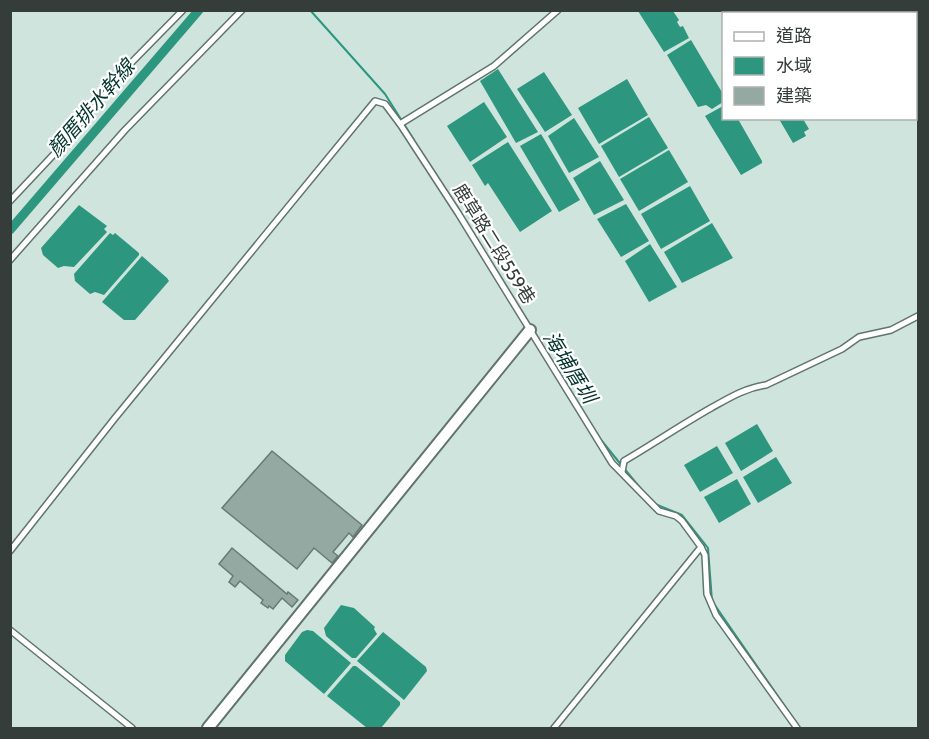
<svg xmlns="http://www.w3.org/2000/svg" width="929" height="739" font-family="Cabin,'Noto Sans TC',sans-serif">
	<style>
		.water { fill: #2c977e }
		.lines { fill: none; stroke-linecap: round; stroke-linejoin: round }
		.stream { stroke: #2c977e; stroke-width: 2 }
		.canal { stroke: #2c977e; stroke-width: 9 }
		.building { fill: #94a9a2; stroke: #677b74; stroke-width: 1.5 }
		.service-casing { stroke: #60746d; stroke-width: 8 }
		.minor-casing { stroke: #60746d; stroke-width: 14 }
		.service { stroke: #fff; stroke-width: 5 }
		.minor { stroke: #fff; stroke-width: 10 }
		.labels { text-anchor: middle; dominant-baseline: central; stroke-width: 4.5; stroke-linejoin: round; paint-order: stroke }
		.street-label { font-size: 18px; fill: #343d3a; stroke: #fff }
		.water-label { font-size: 20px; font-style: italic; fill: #04352a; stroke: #fff }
	</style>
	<rect width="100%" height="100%" fill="#cee4dd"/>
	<g class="water">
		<polygon points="638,11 673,11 679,20 677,22 680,27 683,26 689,38 664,52"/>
		<polygon points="691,40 723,94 723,102 712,109 706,105 698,107 667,55"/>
		<polygon points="498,69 538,132 516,143 480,81"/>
		<polygon points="544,72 572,115 545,132 517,89"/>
		<polygon points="627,79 648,115 599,144 578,108"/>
		<polygon points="484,102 507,137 470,162 447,126"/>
		<polygon points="723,106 724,118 738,119 762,161 762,163 741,175 705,116"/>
		<polygon points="649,117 668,148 619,177 601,146"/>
		<polygon points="574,118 599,157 569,173 548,136"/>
		<polygon points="779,119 803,119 809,129 804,132 806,136 793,143"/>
		<polygon points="541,134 580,200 559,212 520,146"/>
		<polygon points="508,142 552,211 520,232 488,183 485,186 472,165"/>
		<polygon points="669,150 688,182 639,211 620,179"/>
		<polygon points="600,161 624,200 594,215 573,178"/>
		<polygon points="690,186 710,221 661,249 641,214"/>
		<polygon points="626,204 649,241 621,257 597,219"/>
		<polygon points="79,205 107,226 104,229 107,232 74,267 64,266 58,268 43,255 41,248"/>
		<polygon points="712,223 733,258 682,283 664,252"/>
		<polygon points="110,233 113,235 115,233 139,253 139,255 104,295 95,292 90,294 75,281 74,274"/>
		<polygon points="650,244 677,287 649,302 625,261"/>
		<polygon points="142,256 167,278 169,281 135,320 124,320 102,302"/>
		<polygon points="757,424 773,451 741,471 725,443"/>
		<polygon points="717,446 733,473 700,492 684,465"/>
		<polygon points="776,457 792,483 758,503 743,477"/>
		<polygon points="737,479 751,504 719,523 704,497"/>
		<polygon points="341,605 354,608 375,627 374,629 377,634 356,658 352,658 326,636 324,628"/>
		<polygon points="307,630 313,631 351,663 324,694 285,661 285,655 302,632"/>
		<polygon points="383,632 426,667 427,671 404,700 357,661"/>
		<polygon points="353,666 356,666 400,702 400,705 381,728 367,728 327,696"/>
	</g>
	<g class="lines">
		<g class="stream">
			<polyline points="310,10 385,94 414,140"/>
			<polyline points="601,440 645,494"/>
			<polyline points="655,504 682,515 708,548 712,601 795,721"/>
		</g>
		<polyline class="canal" points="10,230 199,10"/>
	</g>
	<g class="building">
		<polygon points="272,451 362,525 353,537 349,533 333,552 338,556 332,563 314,548 297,569 222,508"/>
		<polygon points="232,548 287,594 288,592 298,600 292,607 282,598 273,609 269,606 268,608 261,603 263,600 240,581 235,587 229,582 233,576 219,564"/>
	</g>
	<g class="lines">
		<g class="service-casing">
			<g id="service">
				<polyline points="400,124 494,66 558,10"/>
				<polyline points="10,201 56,152 132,62 183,10"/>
				<polyline points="10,260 125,130 242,10"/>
				<path d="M622,472L624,461C653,444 681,425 711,408C729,398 745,388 766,385L842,349L859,337L891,330L918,316"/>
				<polyline points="10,551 115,418 375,101 385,104 400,124 458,213 612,463 659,511 676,516 682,521 701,547 705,555 707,594 716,615 797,728"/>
				<polyline points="10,630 132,728"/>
				<polyline points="554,728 701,547"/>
			</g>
		</g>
		<g class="minor-casing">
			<polyline id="minor" points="208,728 530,330"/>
		</g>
		<use href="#service" class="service"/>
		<use href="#minor" class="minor"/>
	</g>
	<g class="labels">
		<g class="street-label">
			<text transform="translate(494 244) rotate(58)">鹿草路二段559巷</text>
		</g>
		<g class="water-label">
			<text transform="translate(91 108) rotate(-49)">顏厝排水幹線</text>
			<text transform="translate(570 367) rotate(58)">海埔厝圳</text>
		</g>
	</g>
	<rect width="929" height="739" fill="none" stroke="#343d3a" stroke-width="24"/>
	<rect x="722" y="12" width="195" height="108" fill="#ffffff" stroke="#aeb1b0" stroke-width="1.5"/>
	<rect x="734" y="32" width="30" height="9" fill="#ffffff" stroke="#aeb1b0" stroke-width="1.5"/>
	<text x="776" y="42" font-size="18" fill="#343d3a">道路</text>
	<rect x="734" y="57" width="30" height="18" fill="#2c977e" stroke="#aeb1b0" stroke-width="1.5"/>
	<text x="776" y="72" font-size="18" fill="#343d3a">水域</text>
	<rect x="734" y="87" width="30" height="18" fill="#94a9a2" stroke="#aeb1b0" stroke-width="1.5"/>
	<text x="776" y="102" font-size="18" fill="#343d3a">建築</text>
</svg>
